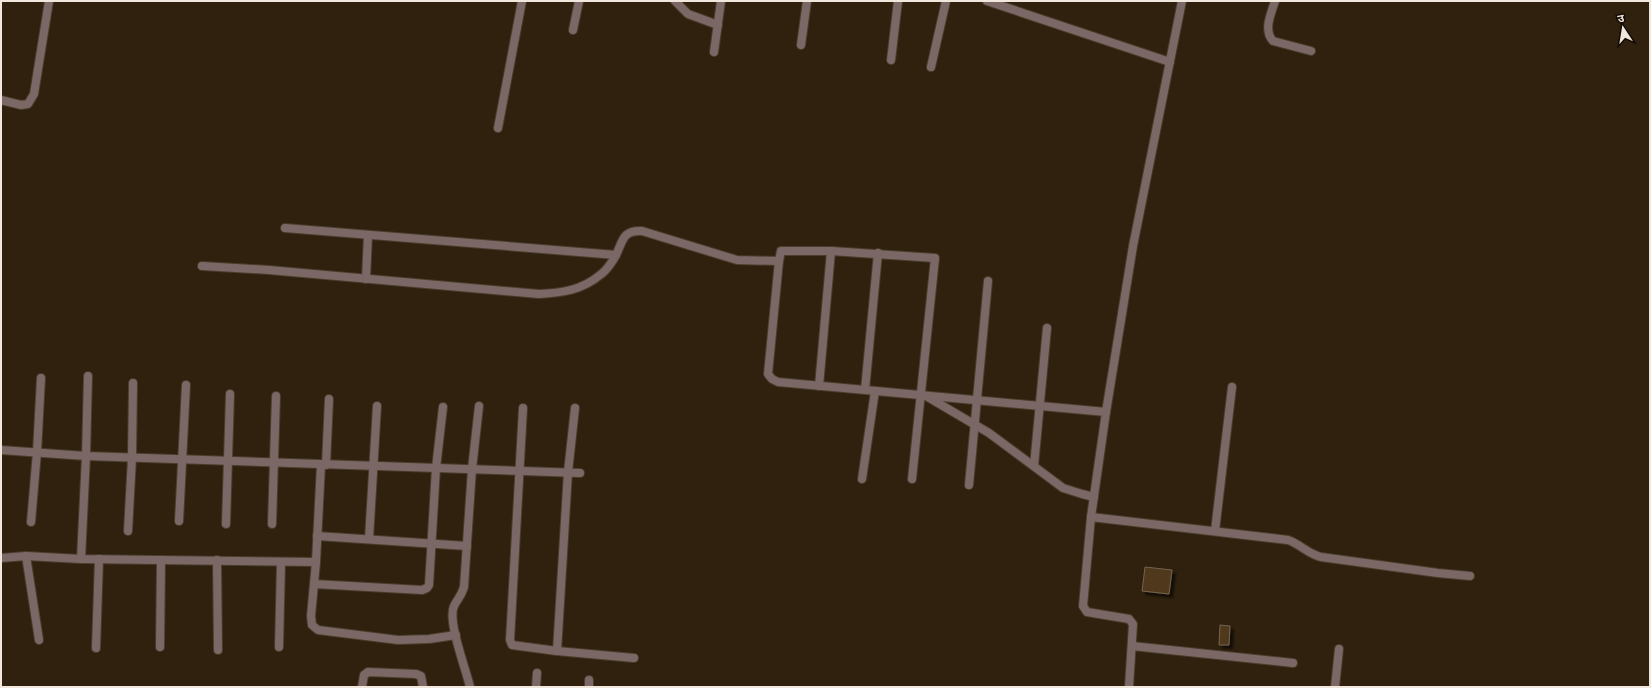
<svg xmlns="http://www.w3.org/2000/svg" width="1651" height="688" font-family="'Crimson Pro','Noto Sans Devanagari',serif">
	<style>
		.building { fill: #4f391d; stroke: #74634f; filter: url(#shadow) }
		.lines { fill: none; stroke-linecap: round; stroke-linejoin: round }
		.street-casing { stroke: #4a3d2b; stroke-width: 10 }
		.street { stroke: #7b6866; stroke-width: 8 }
	</style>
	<defs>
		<filter id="shadow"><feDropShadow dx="3.5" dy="3.5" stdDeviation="1" flood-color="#0009"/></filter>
	</defs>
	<rect width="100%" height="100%" fill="#2f210e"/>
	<g class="building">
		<polygon points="1145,567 1172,570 1169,594 1142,591"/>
		<polygon points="1220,625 1230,626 1229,645 1219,645"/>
	</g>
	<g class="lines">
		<g class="street-casing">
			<g id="street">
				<polyline points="675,1 688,14 718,25"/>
				<polyline points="987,1 1170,62"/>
				<path d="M1275,1C1271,14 1263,30 1273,41L1311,51"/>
				<polyline points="573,30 579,1"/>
				<polyline points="801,45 807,1"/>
				<polyline points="714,52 721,1"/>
				<polyline points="891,60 898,1"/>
				<polyline points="931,67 946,1"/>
				<polyline points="1,100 21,105 28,104 34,94 49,1"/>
				<polyline points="498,128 522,1"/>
				<polyline points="285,228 616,255"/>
				<polyline points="779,261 768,374 772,379 778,382 1106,412 1091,517 1083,606 1087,612 1129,619 1133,624 1129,687"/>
				<path d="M202,266L269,270L539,294C562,293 582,290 600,275C606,271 614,260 617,253C623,239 624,230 642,231L737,260L779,261L781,251H831L935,258L912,479"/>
				<polyline points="366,279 368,235"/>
				<polyline points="819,386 831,251"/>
				<polyline points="865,390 878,253"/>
				<polyline points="926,396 989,433 1063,488 1082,494 1094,497"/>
				<polyline points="523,408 510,640 512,645 557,651 634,658"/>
				<polyline points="1106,412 1133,246 1182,1"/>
				<polyline points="1,450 86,456 580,473"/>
				<polyline points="326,465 329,399"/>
				<polyline points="1034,466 1047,328"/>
				<polyline points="862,479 875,391"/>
				<polyline points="969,485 988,281"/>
				<path d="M1091,517L1288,540C1300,544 1308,554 1321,557L1438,573L1470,576"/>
				<polyline points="179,521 186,385"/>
				<polyline points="31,522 37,452 41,378"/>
				<polyline points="226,524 230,394"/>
				<polyline points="272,524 276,396"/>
				<polyline points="128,531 132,458 133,383"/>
				<polyline points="1215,531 1232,387"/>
				<polyline points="317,536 467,546"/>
				<polyline points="369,539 377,406"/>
				<polyline points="26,556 39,640"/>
				<polyline points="1,558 26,556 81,559 316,562 321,465"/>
				<polyline points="81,559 86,456 88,376"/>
				<polyline points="217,560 218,650"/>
				<polyline points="316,562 311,616 312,625 318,630 398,640 429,639 456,635"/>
				<polyline points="314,584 422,590 427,588 429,585 436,468 443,407"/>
				<polyline points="1132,646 1293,663"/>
				<polyline points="160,647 161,560"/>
				<polyline points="279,647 281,562"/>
				<polyline points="96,648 99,559"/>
				<polyline points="557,651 568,472 575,408"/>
				<polyline points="362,687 364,675 368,672 416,674 421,676 423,687"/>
				<path d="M470,687C466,669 447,621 454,606C458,598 461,597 464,587L472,469L479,406"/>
				<polyline points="536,687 537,673"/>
				<polyline points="589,687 589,680"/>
				<polyline points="1335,687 1339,649"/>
			</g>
		</g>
		<use href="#street" class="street"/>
	</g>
	<rect width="1651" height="688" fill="none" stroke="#f1e7dc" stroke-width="4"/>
	<g transform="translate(1623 28) rotate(348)" stroke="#120c05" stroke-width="3" paint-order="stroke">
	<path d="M0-3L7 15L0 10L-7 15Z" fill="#f1e7dc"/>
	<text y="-6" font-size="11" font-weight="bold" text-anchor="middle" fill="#f1e7dc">उ</text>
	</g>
</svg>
